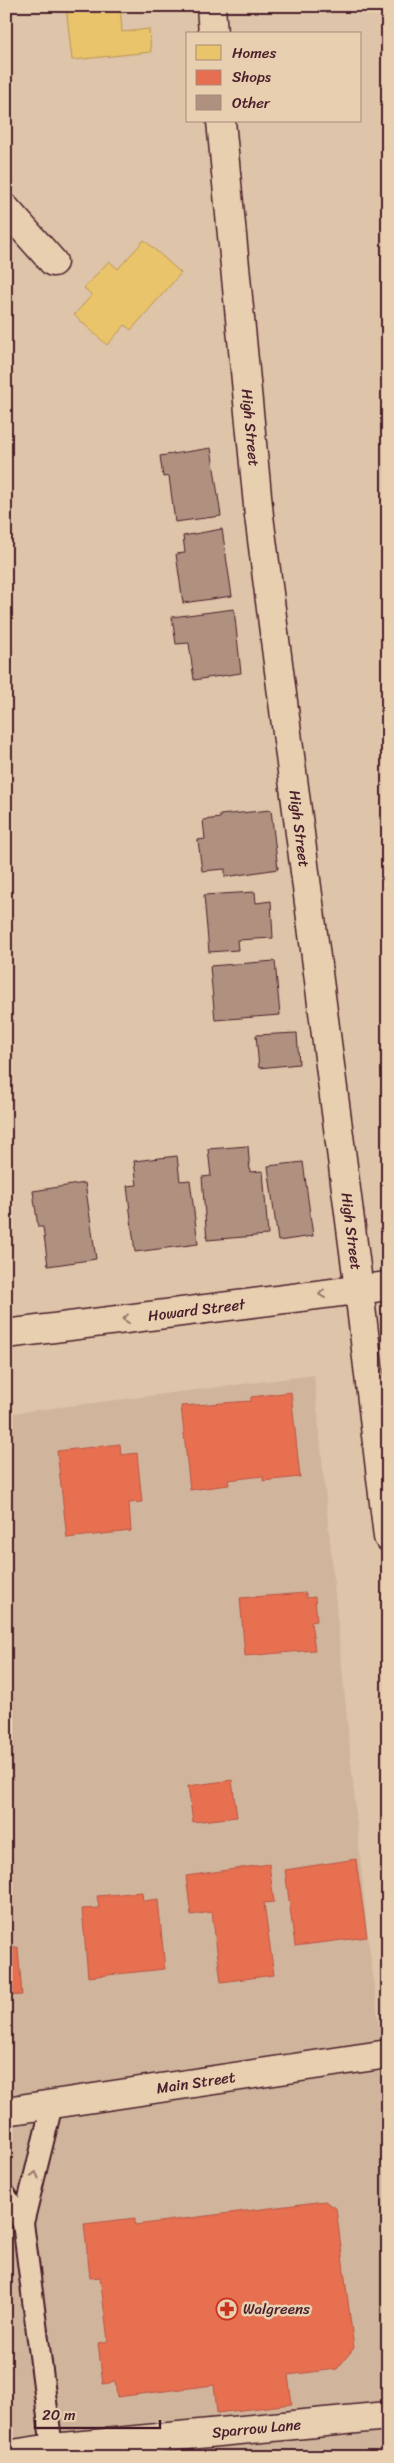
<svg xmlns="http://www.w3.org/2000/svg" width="394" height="2463" font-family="Sriracha,sans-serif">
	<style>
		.built { fill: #d0b59c }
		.homes { fill: #e9c46a; stroke: #b99257 }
		.shops { fill: #e76f51; stroke: #b85746 }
		.building { fill: #b09180; stroke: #4a1f2b }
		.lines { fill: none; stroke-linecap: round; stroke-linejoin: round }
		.lane-casing { stroke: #4a1f2b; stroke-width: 24 }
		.street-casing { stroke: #4a1f2b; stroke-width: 31 }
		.primary-casing { stroke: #4a1f2b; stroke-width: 31 }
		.lane { stroke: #e8cfb0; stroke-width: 20 }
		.street { stroke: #e8cfb0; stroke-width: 28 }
		.primary { stroke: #e8cfb0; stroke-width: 28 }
		.oneway { stroke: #99776e }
		.labels { text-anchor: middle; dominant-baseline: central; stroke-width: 5; stroke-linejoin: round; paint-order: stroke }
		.street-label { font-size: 15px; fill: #4a1f2b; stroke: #e8cfb0 }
		.poi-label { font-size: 15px; fill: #4a1f2b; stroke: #e8cfb0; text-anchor: start }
	</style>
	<rect width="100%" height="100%" fill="#dec4a8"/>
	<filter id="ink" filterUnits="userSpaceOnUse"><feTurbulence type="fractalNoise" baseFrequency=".02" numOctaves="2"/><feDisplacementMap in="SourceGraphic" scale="10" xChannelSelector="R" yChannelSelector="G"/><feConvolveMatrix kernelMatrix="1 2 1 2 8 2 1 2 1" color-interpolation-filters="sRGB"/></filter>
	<g filter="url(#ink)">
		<polygon class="built" points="314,1375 367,1929 388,2095 388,2457 6,2457 6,1414"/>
		<g class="homes">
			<polygon points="66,6 120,6 122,32 149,29 151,52 72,60"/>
			<polygon points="144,240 181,273 131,330 125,325 107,345 74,315 92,295 84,288 109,261 118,269"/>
		</g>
		<g class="shops">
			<polygon points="291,1392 300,1477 263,1481 263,1476 228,1480 229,1485 190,1490 181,1406 251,1401 251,1397"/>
			<polygon points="120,1444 121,1455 137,1453 142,1502 129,1503 131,1531 67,1538 57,1451"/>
			<polygon points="306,1593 306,1598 315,1597 317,1621 311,1622 315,1650 245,1656 240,1598"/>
			<polygon points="232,1780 237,1817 193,1822 188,1786"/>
			<polygon points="356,1859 367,1937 295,1946 285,1870"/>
			<polygon points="269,1864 274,1902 264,1903 274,1975 221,1982 212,1912 191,1915 186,1876"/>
			<polygon points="142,1892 143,1901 158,1899 165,1969 88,1977 82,1909 99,1908 97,1896"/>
			<polygon points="18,1947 22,1995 6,1996 6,1948"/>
			<polygon points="325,2201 336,2208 354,2348 337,2369 288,2375 292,2404 217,2413 214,2385 117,2397 115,2382 103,2384 98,2343 108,2341 100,2277 90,2278 84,2224 135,2218 135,2225"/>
			<polygon points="388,2451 388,2457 324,2457"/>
		</g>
		<g class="building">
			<polygon points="211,448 221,516 175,522 169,476 163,477 160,456"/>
			<polygon points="222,529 232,596 183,603 176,554 185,553 183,536"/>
			<polygon points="234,609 241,673 194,680 189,643 176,644 172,617"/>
			<polygon points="271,810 278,869 225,877 225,869 202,871 198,840 205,839 203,820 220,818 220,815"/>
			<polygon points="255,892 256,903 271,901 273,938 237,940 238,950 209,952 204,895"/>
			<polygon points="275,961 280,1015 215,1020 210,966"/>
			<polygon points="297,1033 299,1064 259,1068 256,1035"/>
			<polygon points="248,1146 250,1172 263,1171 268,1235 207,1240 202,1177 211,1176 208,1149"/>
			<polygon points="177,1156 180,1181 190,1180 198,1244 135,1252 127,1186 137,1185 134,1161"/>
			<polygon points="303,1162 313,1236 278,1241 268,1166"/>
			<polygon points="85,1183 96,1259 48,1266 43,1227 38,1227 33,1191"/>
		</g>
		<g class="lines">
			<g class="lane-casing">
				<g id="lane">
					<polyline points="6,2196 23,2223"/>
					<polyline points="52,2448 23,2223 52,2105"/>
				</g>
			</g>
			<g class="street-casing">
				<g id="street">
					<polyline points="211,6 213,34"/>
					<path id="s1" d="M221,121L259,516L359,1290L388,1537"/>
					<polyline points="6,209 53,262"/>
					<path id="s2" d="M6,1334L388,1286"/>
					<path id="s3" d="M6,2455L52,2448L388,2416"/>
				</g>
			</g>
			<g class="primary-casing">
				<g id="primary">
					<path id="s4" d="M6,2111L388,2054"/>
				</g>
			</g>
			<use href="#lane" class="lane"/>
			<use href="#street" class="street"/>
			<use href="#primary" class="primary"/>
		</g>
		<defs><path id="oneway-chevron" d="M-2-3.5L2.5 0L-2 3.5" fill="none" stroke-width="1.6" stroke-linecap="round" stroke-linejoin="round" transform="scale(1.25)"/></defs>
		<g class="oneway">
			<use href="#oneway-chevron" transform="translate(322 1294) rotate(173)"/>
			<use href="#oneway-chevron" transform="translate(126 1319) rotate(173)"/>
			<use href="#oneway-chevron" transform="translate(35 2175) rotate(-76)"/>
		</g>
	</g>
	<defs>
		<g id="pharmacy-ring" transform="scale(1.125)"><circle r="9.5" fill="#e8cfb0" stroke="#c8321e" stroke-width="1.5"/><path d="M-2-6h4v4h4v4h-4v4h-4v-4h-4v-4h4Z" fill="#c8321e"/></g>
	</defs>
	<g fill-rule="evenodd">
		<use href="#pharmacy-ring" x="227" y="2309"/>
	</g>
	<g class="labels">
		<g class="street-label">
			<text stroke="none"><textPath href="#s1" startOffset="308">High Street</textPath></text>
			<text stroke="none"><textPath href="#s1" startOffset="712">High Street</textPath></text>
			<text stroke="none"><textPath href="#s1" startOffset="1118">High Street</textPath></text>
			<text stroke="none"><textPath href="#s2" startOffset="192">Howard Street</textPath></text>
			<text stroke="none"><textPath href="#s4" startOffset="192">Main Street</textPath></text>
			<text stroke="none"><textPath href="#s3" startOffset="252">Sparrow Lane</textPath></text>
		</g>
		<g class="poi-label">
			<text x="243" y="2309">Walgreens</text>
		</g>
	</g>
	<rect width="394" height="2463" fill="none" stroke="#e8cfb0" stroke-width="25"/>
	<rect x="12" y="12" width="369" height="2438" fill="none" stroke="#4a1f2b" stroke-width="2" filter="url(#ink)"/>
	<rect x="186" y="32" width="175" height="90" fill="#e8cfb0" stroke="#a9897b"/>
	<rect x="196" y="45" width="25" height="15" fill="#e9c46a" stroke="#a9897b"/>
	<text x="232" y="58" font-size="15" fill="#4a1f2b">Homes</text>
	<rect x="196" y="70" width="25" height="15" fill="#e76f51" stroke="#a9897b"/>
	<text x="232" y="82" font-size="15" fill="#4a1f2b">Shops</text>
	<rect x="196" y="95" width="25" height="15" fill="#b09180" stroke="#a9897b"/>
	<text x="232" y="108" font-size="15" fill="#4a1f2b">Other</text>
	<path d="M35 2420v8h125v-8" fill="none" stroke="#4a1f2b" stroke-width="2.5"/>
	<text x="42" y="2420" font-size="15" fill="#4a1f2b" stroke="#e8cfb0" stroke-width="4" paint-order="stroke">20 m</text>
</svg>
